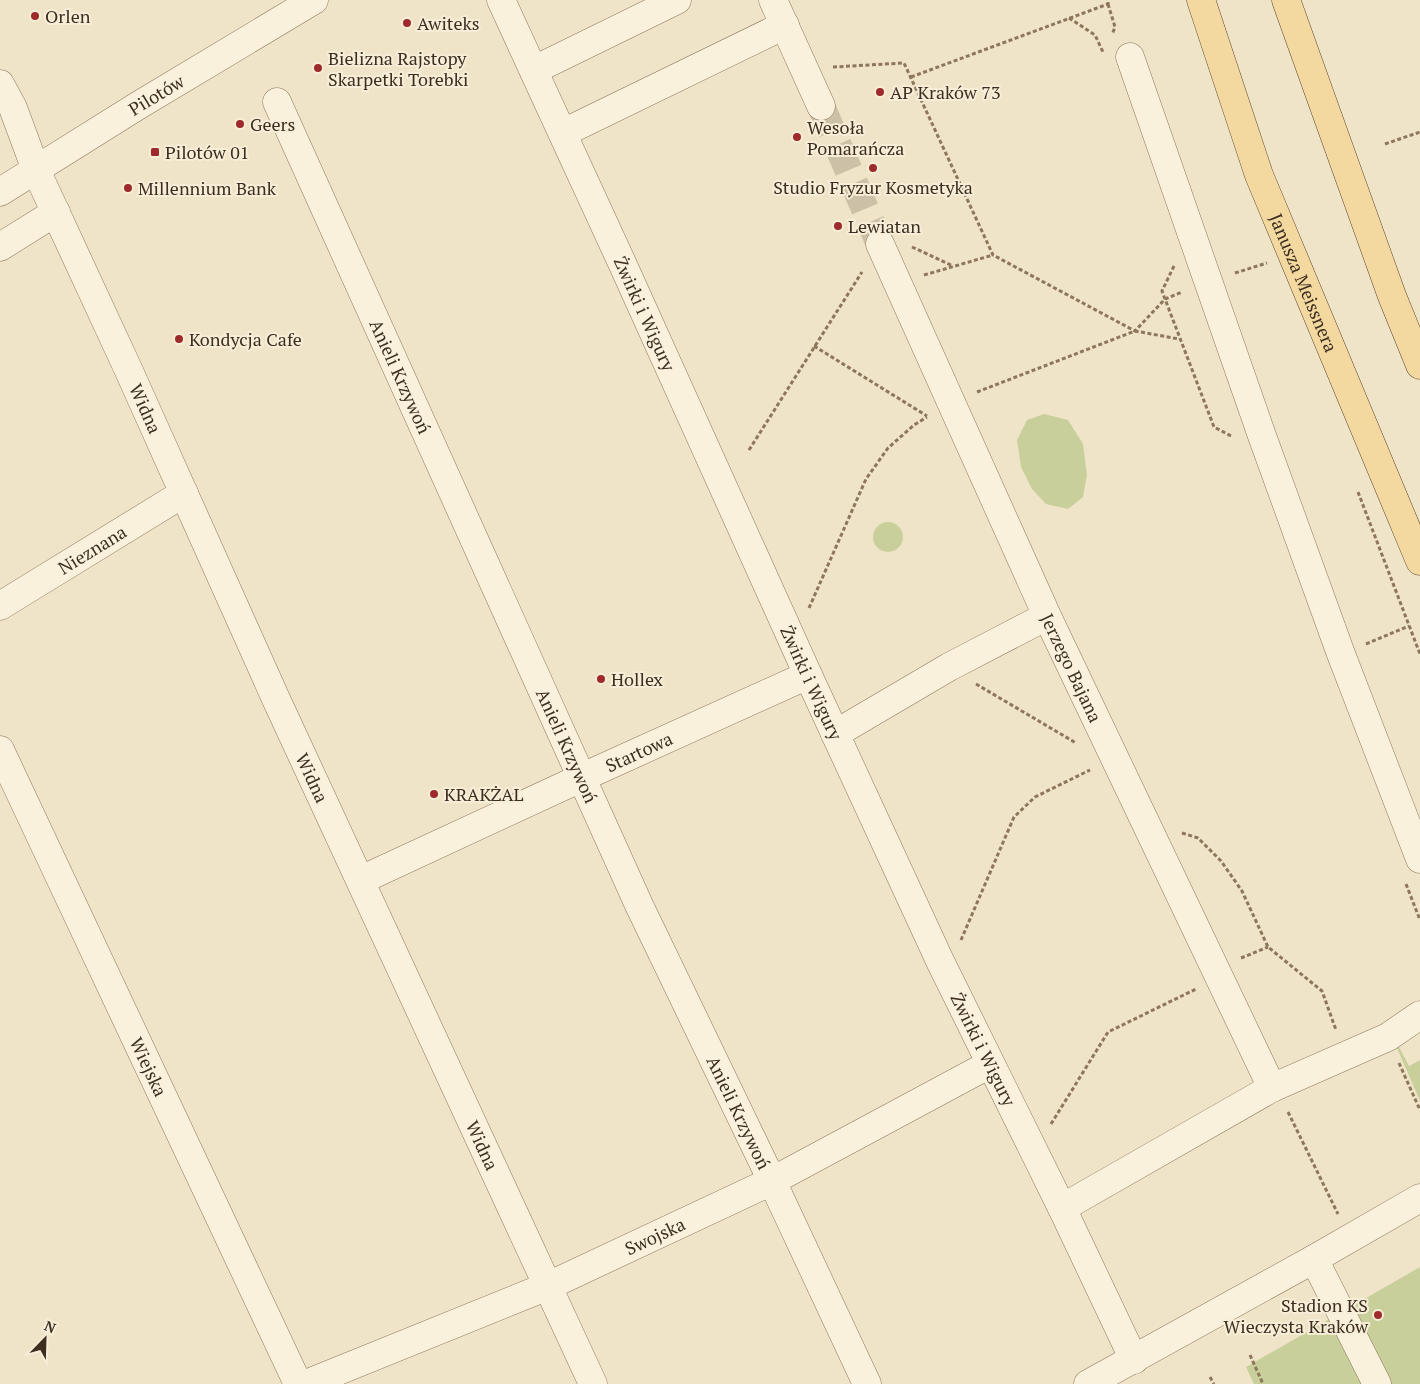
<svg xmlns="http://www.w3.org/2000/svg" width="1420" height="1384" font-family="'PT Serif',serif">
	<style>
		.green { fill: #c9cf9b }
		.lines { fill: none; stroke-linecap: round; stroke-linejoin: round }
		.minor-tunnel { stroke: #ccc0a6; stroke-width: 28; stroke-dasharray: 28 14; stroke-linecap: butt }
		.minor-casing { stroke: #8d765c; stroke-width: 29 }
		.major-casing { stroke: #5b4430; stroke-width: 29 }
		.path { stroke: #8d765c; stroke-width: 3; stroke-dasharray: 4 2.5; stroke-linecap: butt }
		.minor { stroke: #faf1dc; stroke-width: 28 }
		.major { stroke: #f3d9a0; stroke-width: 28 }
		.poi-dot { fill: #9e2a2b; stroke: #f7eed8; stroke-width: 2 }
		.labels { text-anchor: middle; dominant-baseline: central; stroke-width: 4; stroke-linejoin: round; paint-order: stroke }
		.poi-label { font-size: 18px; fill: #3d2e20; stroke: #f7eed8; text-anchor: start }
		.street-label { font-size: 18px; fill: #3d2e20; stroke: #f7eed8 }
	</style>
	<rect width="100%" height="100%" fill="#f0e4c8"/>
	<g class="green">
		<polygon points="1044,414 1068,420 1083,444 1087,475 1083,497 1068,509 1046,504 1032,489 1021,467 1017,440 1027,420"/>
		<circle cx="888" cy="537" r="15"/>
		<polygon points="1399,1047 1409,1066 1420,1060 1420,1101 1397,1048"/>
		<polygon points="1420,1267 1420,1384 1254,1384 1246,1367"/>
	</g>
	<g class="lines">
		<polyline class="minor-tunnel" points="821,106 880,244"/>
		<g class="minor-casing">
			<g id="minor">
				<path id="s1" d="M501,0L623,265L808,675L940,961L1062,1208L1134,1360"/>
				<polyline points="773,0 821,106"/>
				<polyline points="1130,57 1261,433 1341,654 1420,859"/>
				<polyline points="534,70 677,0"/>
				<path id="s2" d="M0,84L13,108L36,170L129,371L276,699L593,1384"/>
				<path id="s3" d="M277,102L639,905L772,1181L867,1384"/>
				<polyline points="563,133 785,25"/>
				<path id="s4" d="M0,192L139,105L314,0"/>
				<path id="s5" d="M880,244L1047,616L1272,1088"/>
				<polyline points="0,247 56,212"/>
				<path id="s6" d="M0,606L184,493"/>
				<polyline points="835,734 949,667 1047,616"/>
				<path id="s7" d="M0,750L298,1384"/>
				<path id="s8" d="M361,880L596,771L808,675"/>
				<polyline points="1062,1208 1272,1088 1388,1037 1420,1015"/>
				<polyline points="1314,1259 1377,1384"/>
				<path id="s9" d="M306,1384L548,1286L772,1181L990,1064"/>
				<polyline points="1088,1384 1314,1259 1420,1198"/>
			</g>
		</g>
		<g class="major-casing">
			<g id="major">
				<path id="s10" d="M1201,0L1259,175L1420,561"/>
				<polyline points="1286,0 1392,296 1420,365"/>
			</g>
		</g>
		<g class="path">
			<polyline points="1108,4 1115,27 1112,35"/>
			<polyline points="1069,18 1095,35 1103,52"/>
			<polyline points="833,67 904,63 993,255 1135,331 1165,299 1182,292"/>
			<polyline points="911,77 1108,4 1108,0"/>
			<polyline points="1385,144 1420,132"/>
			<polyline points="912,247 953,266"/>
			<polyline points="1174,266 1162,291 1165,299 1214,427 1233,437"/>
			<polyline points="1235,273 1267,263"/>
			<polyline points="924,275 993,255"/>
			<polyline points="814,346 927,416"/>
			<polyline points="977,392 1135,331 1179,339"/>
			<polyline points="749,450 862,272"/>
			<polyline points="1358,492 1420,654"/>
			<polyline points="809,608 866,479 888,448 914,425 927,417"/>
			<polyline points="1366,644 1409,626"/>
			<polyline points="976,684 1076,743"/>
			<polyline points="1182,833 1198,838 1221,861 1242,891 1268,947 1322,991 1336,1030"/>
			<polyline points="1406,884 1420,920"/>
			<polyline points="961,940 1014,817 1035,797 1090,770"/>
			<polyline points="1241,958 1268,947"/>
			<polyline points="1399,1063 1420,1110"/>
			<polyline points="1288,1112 1338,1214"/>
			<polyline points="1051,1124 1108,1032 1196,989"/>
			<polyline points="1250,1355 1263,1384"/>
			<polyline points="1210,1377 1214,1384"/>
		</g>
		<use href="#minor" class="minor"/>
		<use href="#major" class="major"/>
	</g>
	<g class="poi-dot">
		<circle cx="35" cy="16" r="5"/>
		<circle cx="407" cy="23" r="5"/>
		<circle cx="318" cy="68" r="5"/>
		<circle cx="880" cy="92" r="5"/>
		<circle cx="240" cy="124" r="5"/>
		<circle cx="797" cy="137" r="5"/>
		<rect x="150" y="147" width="10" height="10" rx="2.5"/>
		<circle cx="873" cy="168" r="5"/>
		<circle cx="128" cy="188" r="5"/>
		<circle cx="838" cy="226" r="5"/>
		<circle cx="179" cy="339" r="5"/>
		<circle cx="601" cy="679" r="5"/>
		<circle cx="434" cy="794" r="5"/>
		<circle cx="1378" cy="1315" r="5"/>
	</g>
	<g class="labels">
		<g class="poi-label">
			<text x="45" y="16">Orlen</text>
			<text x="417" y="23">Awiteks</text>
			<text x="328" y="58">Bielizna Rajstopy<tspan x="328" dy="21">Skarpetki Torebki</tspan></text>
			<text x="890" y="92">AP Kraków 73</text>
			<text x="250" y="124">Geers</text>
			<text x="807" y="127">Wesoła<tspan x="807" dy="21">Pomarańcza</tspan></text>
			<text x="165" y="152">Pilotów 01</text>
			<text x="873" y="187" text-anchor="middle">Studio Fryzur Kosmetyka</text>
			<text x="138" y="188">Millennium Bank</text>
			<text x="848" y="226">Lewiatan</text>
			<text x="189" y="339">Kondycja Cafe</text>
			<text x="611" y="679">Hollex</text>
			<text x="444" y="794">KRAKŻAL</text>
			<text x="1368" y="1305" text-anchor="end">Stadion KS<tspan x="1368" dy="21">Wieczysta Kraków</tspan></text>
		</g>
		<g class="street-label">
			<text stroke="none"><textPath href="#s4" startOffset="184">Pilotów</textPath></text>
			<text stroke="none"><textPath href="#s10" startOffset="301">Janusza Meissnera</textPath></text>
			<text stroke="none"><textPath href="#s1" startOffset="345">Żwirki i Wigury</textPath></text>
			<text stroke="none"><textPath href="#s3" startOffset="301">Anieli Krzywoń</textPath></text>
			<text stroke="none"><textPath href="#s2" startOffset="356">Widna</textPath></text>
			<text stroke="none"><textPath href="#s6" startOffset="108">Nieznana</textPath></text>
			<text stroke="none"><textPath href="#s5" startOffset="465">Jerzego Bajana</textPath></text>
			<text stroke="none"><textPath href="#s1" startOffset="750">Żwirki i Wigury</textPath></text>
			<text stroke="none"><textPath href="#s3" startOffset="706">Anieli Krzywoń</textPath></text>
			<text stroke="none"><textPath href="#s8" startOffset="306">Startowa</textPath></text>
			<text stroke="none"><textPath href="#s2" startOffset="761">Widna</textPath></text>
			<text stroke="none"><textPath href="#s1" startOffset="1155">Żwirki i Wigury</textPath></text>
			<text stroke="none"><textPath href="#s7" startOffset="350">Wiejska</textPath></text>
			<text stroke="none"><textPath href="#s3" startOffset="1111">Anieli Krzywoń</textPath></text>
			<text stroke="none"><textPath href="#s2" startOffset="1166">Widna</textPath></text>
			<text stroke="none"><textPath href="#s9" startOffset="379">Swojska</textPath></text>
		</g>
	</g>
	<g transform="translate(45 1339) rotate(23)" stroke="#f7eed8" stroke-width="4" paint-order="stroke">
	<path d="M0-4L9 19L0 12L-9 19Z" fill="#3d2e20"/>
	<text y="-8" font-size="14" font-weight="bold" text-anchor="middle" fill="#3d2e20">N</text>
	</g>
</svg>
